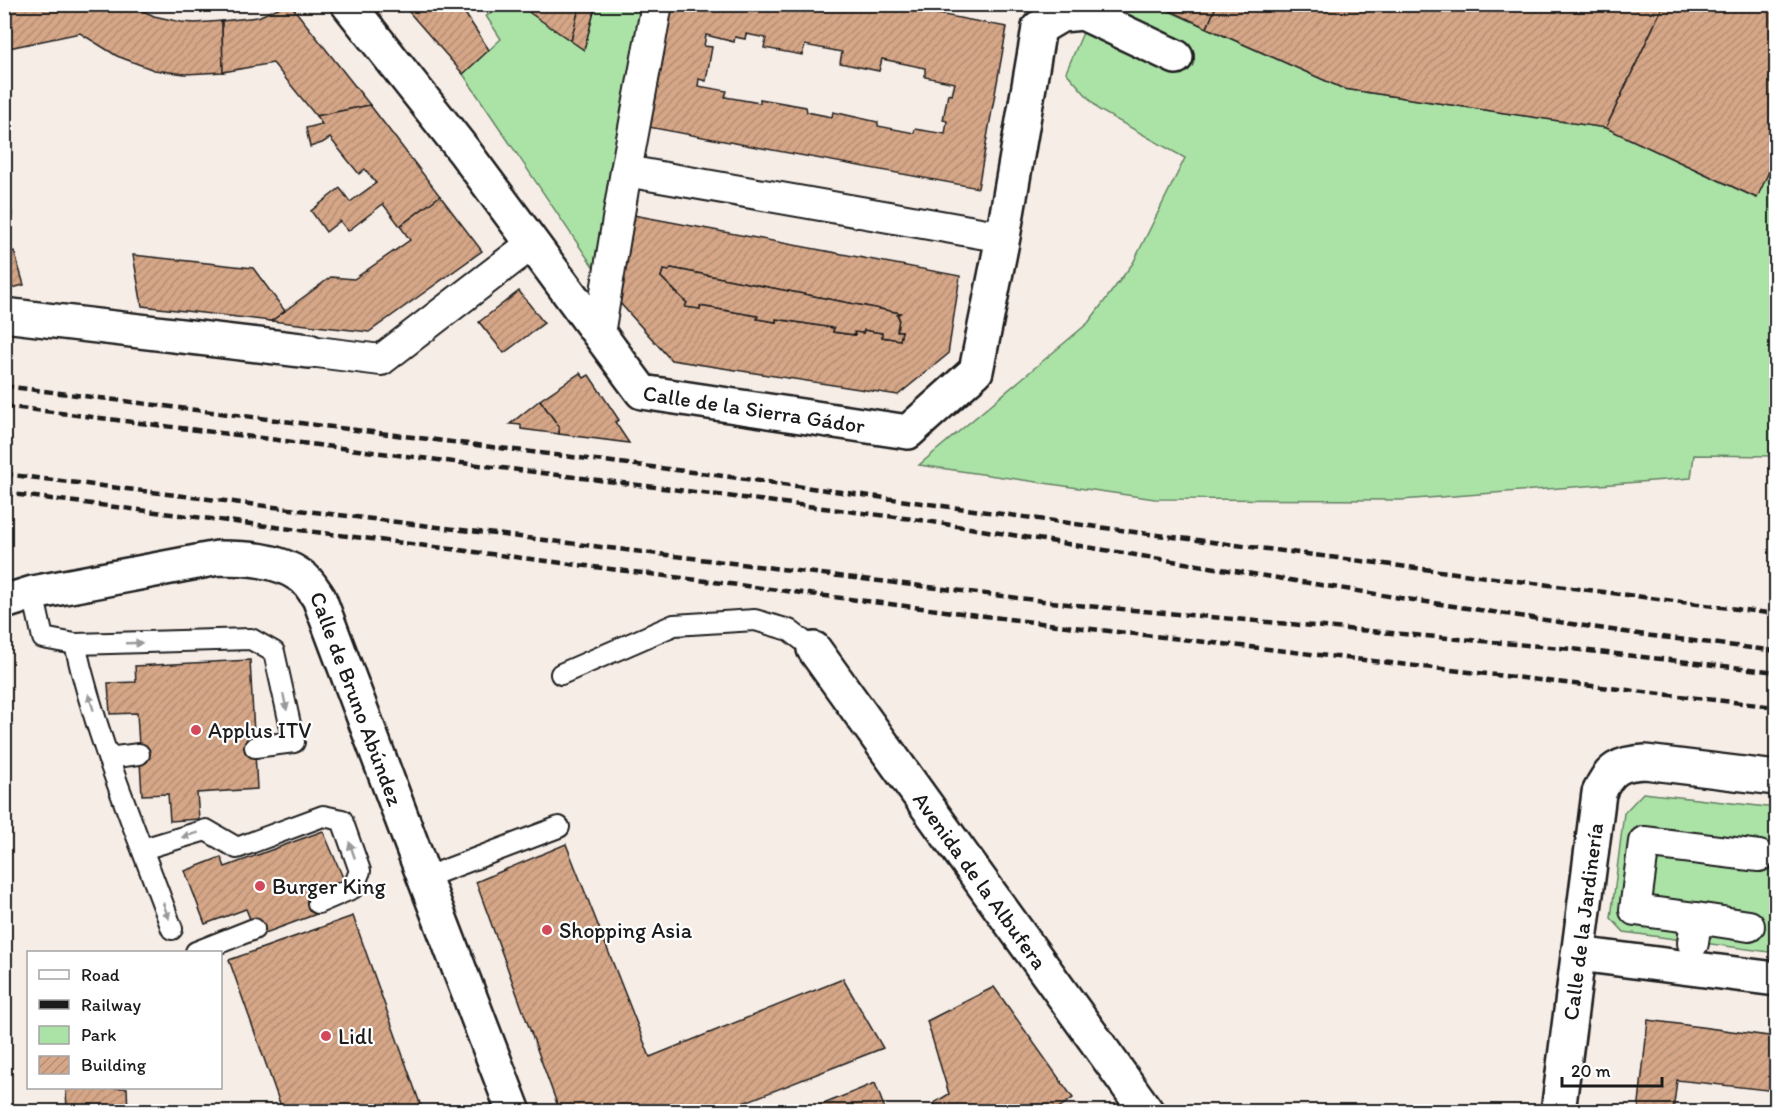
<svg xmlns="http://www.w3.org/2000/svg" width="1781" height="1116" font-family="Itim,sans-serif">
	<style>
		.green { fill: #abe3a7; stroke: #648062; stroke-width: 1.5 }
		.building { fill: url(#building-hatch); stroke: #1c1c1c; stroke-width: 1.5; fill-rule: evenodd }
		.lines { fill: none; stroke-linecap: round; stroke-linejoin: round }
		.service-casing { stroke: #1c1c1c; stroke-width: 24 }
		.pedestrian-casing { stroke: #1c1c1c; stroke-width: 34 }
		.minor-casing { stroke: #1c1c1c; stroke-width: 38 }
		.service { stroke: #fff; stroke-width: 20 }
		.pedestrian { stroke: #fff; stroke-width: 30 }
		.minor { stroke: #fff; stroke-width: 33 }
		.rail { stroke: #1c1c1c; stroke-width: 4.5; stroke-dasharray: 9 4.5; stroke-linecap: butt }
		.oneway { fill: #999 }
		.poi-dot { fill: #d1495b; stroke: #fff; stroke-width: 2 }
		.labels { text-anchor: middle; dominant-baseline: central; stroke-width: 4.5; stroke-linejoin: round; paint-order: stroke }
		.street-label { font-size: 22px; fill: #1c1c1c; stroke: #fff }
		.poi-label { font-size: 22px; fill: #1c1c1c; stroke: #fff; text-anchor: start }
	</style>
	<defs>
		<pattern id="building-hatch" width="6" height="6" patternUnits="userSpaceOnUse" patternTransform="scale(1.5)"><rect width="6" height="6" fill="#d5a687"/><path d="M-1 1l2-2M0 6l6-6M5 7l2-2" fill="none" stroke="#b68e74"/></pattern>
	</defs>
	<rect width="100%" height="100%" fill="#f7ede7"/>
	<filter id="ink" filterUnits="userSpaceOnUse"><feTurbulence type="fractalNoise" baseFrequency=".0167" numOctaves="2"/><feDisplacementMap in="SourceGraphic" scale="12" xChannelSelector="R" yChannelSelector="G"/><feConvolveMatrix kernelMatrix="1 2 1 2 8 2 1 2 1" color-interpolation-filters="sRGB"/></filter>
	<g filter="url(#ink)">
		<g class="green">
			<polygon points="504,5 521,5 523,8 584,49 596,5 666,5 611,293 463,74 501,39 486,16"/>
			<polygon points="1095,5 1155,5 1344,89 1606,128 1756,198 1776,156 1776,456 1694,455 1691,478 1401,500 1155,499 919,465 1088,323 1133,263 1185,158 1099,110 1066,72"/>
			<polygon points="1643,793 1776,808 1776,953 1624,932 1611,918 1624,813"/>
		</g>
		<g class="building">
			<polygon points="4,4 129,4 154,16 181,22 195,23 222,21 223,72 185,74 154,70 117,56 80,33 4,49"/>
			<polygon points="287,4 290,4 370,105 316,116 273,63 223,72 222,21 258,17"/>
			<polygon points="402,4 459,4 489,50 463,74"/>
			<polygon points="532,4 580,4 571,41 530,13"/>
			<polygon points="580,4 596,4 584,50 571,41"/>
			<path d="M665,4H886L1007,27L978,188L643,126ZM746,34L766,38L764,48L802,55L805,45L842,52L840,63L879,71L882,59L925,68V77L955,83L952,95L948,94L943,120L947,121L945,134L915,129L914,133L878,126V122L833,112L832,117L807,112L806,107L760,99V103L725,97L727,91L698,86L699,79L706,81L712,47L704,46L706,35L734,42L735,37L745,39Z"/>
			<polygon points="1156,4 1217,4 1207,28"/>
			<polygon points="1217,4 1664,4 1606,128 1344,89 1207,28"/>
			<polygon points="1664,4 1776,4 1776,156 1757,198 1606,128"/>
			<polygon points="370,105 440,196 400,226 383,204 348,231 340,221 326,232 311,211 340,188 350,202 376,183 365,169 359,174 330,138 322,143 310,147 306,128 322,124 316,116"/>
			<polygon points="9,193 12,215 4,217 4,194"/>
			<polygon points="440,196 482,251 369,332 271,321 331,277 354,279 410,240 400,226"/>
			<path d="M628,214L960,276L948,354L898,395L671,360L611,293ZM671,268L900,313L897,315L899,318L897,331H902L900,340L882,337V333L864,330L863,333L854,332L855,335L833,332L834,328L776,319V322L757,319L758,316L700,306V309L685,307L687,303L661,277L663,270L669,271Z"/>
			<polygon points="14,251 24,285 4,290 4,253"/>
			<polygon points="133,255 253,268 285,311 271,321 142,306"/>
			<polygon points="671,268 900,313 897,315 899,318 897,331 902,331 900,340 882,337 882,333 864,330 863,333 854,332 855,335 833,332 834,328 776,319 776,322 757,319 758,316 700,306 700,309 685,307 687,303 661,277 663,270 669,271"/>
			<polygon points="519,291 544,323 504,353 479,322"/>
			<polygon points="580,373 584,378 589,375 619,420 615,422 629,443 559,434 559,427 540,400"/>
			<polygon points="540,400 559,427 559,434 521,429 521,425 510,424"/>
			<polygon points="250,660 257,789 197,793 199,819 170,821 168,794 142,795 137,713 110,714 108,683 136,682 135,666"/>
			<polygon points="323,831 344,880 314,892 322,912 257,936 246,909 205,924 185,871 221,857 225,867"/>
			<polygon points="566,844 650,1057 843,979 883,1048 720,1112 560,1112 476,882"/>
			<polygon points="353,916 423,1112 283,1112 229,960"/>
			<polygon points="994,987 1073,1098 1057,1109 1058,1112 938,1112 934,1103 949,1094 927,1021"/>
			<polygon points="1648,1020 1776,1037 1776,1091 1677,1080 1673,1112 1638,1112"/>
			<polygon points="875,1083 886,1112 804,1112"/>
			<polygon points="66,1088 127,1088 128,1112 67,1112"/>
		</g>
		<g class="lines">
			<g class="service-casing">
				<g id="service">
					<polyline points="33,593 43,638 75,644 251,639 274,652 294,742 255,747"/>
					<path d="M75,644C97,742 138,835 172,929"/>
					<polyline points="561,674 674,625 755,620 789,630 814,649"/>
					<polyline points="108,758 139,754"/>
					<polyline points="143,849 206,830 237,848 323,816 342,820 360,871 353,888 318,903"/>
					<polyline points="424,878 559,827"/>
					<polyline points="196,952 254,929"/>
				</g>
			</g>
			<g class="pedestrian-casing">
				<g id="pedestrian">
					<polyline points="626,171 1003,237"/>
					<polyline points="599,334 626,171 657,4"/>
					<polyline points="309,351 381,360 533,243"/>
					<polyline points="1696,918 1635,910 1644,842 1759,856"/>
					<polyline points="1693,943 1696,918 1749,926"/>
				</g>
			</g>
			<g class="minor-casing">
				<g id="minor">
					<path id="s1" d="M348,4L464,151L642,392L908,432L976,371L1003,237L1039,28"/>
					<polyline points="1039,28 1061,15 1083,13 1176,57"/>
					<polyline points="4,315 309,351"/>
					<path id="s2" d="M4,602L33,593L218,558C247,558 277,559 301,576C309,581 314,591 319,598L416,856L514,1112"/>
					<path id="s3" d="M814,649L1147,1112"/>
					<polyline points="1578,954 1776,979"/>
					<path id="s4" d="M1558,1112L1599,793C1609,769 1620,763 1645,762L1776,778"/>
				</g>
			</g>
			<use href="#service" class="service"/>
			<use href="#pedestrian" class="pedestrian"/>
			<use href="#minor" class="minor"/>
			<g class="rail">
				<polyline points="4,386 716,475 1142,533 1776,614"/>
				<polyline points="4,406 920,520 1407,599 1645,635 1776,651"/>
				<polyline points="4,474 1076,605 1572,649 1776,672"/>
				<polyline points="4,493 1057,625 1776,707"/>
			</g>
		</g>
		<defs><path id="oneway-solid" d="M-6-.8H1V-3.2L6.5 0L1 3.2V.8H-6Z" transform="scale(1.5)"/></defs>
		<g class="oneway">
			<use href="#oneway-solid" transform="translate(134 643) rotate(-2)"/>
			<use href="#oneway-solid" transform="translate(91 702) rotate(-107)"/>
			<use href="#oneway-solid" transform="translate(285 702) rotate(78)"/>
			<use href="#oneway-solid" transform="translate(190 835) rotate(164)"/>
			<use href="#oneway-solid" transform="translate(352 850) rotate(-109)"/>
			<use href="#oneway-solid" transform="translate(166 911) rotate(70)"/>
		</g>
	</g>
	<g class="poi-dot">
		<circle cx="196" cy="730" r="6"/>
		<circle cx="260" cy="886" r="6"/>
		<circle cx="547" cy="930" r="6"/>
		<circle cx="326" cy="1036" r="6"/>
	</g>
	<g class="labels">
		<g class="street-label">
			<text stroke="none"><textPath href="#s1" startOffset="600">Calle de la Sierra Gádor</textPath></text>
			<text stroke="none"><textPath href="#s2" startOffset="441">Calle de Bruno Abúndez</textPath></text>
			<text stroke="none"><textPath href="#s3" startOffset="285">Avenida de la Albufera</textPath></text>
			<text stroke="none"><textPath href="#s4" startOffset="192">Calle de la Jardinería</textPath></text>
		</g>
		<g class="poi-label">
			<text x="208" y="730">Applus ITV</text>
			<text x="272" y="886">Burger King</text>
			<text x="559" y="930">Shopping Asia</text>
			<text x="338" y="1036">Lidl</text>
		</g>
	</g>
	<rect width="1781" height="1116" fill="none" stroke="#fff" stroke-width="24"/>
	<rect x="12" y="12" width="1757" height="1092" fill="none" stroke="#1c1c1c" stroke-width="2" filter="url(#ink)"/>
	<rect x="27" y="951" width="195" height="138" fill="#ffffff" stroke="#a4a4a4" stroke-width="1.5"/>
	<rect x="39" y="970" width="30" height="9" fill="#ffffff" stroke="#a4a4a4" stroke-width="1.5"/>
	<text x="81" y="981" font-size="18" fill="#1c1c1c">Road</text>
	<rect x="39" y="1000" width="30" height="9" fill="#1c1c1c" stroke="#a4a4a4" stroke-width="1.5"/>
	<text x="81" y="1011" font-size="18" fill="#1c1c1c">Railway</text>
	<rect x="39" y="1026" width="30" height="18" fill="#abe3a7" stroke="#a4a4a4" stroke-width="1.5"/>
	<text x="81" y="1041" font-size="18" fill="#1c1c1c">Park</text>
	<rect x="39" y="1056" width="30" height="18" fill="url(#building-hatch)" stroke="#a4a4a4" stroke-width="1.5"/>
	<text x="81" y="1071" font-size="18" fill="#1c1c1c">Building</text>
	<path d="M1562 1077v9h100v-9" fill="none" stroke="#1c1c1c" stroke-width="3"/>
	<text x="1571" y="1077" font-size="18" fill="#1c1c1c" stroke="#ffffff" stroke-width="4.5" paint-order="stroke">20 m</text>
</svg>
